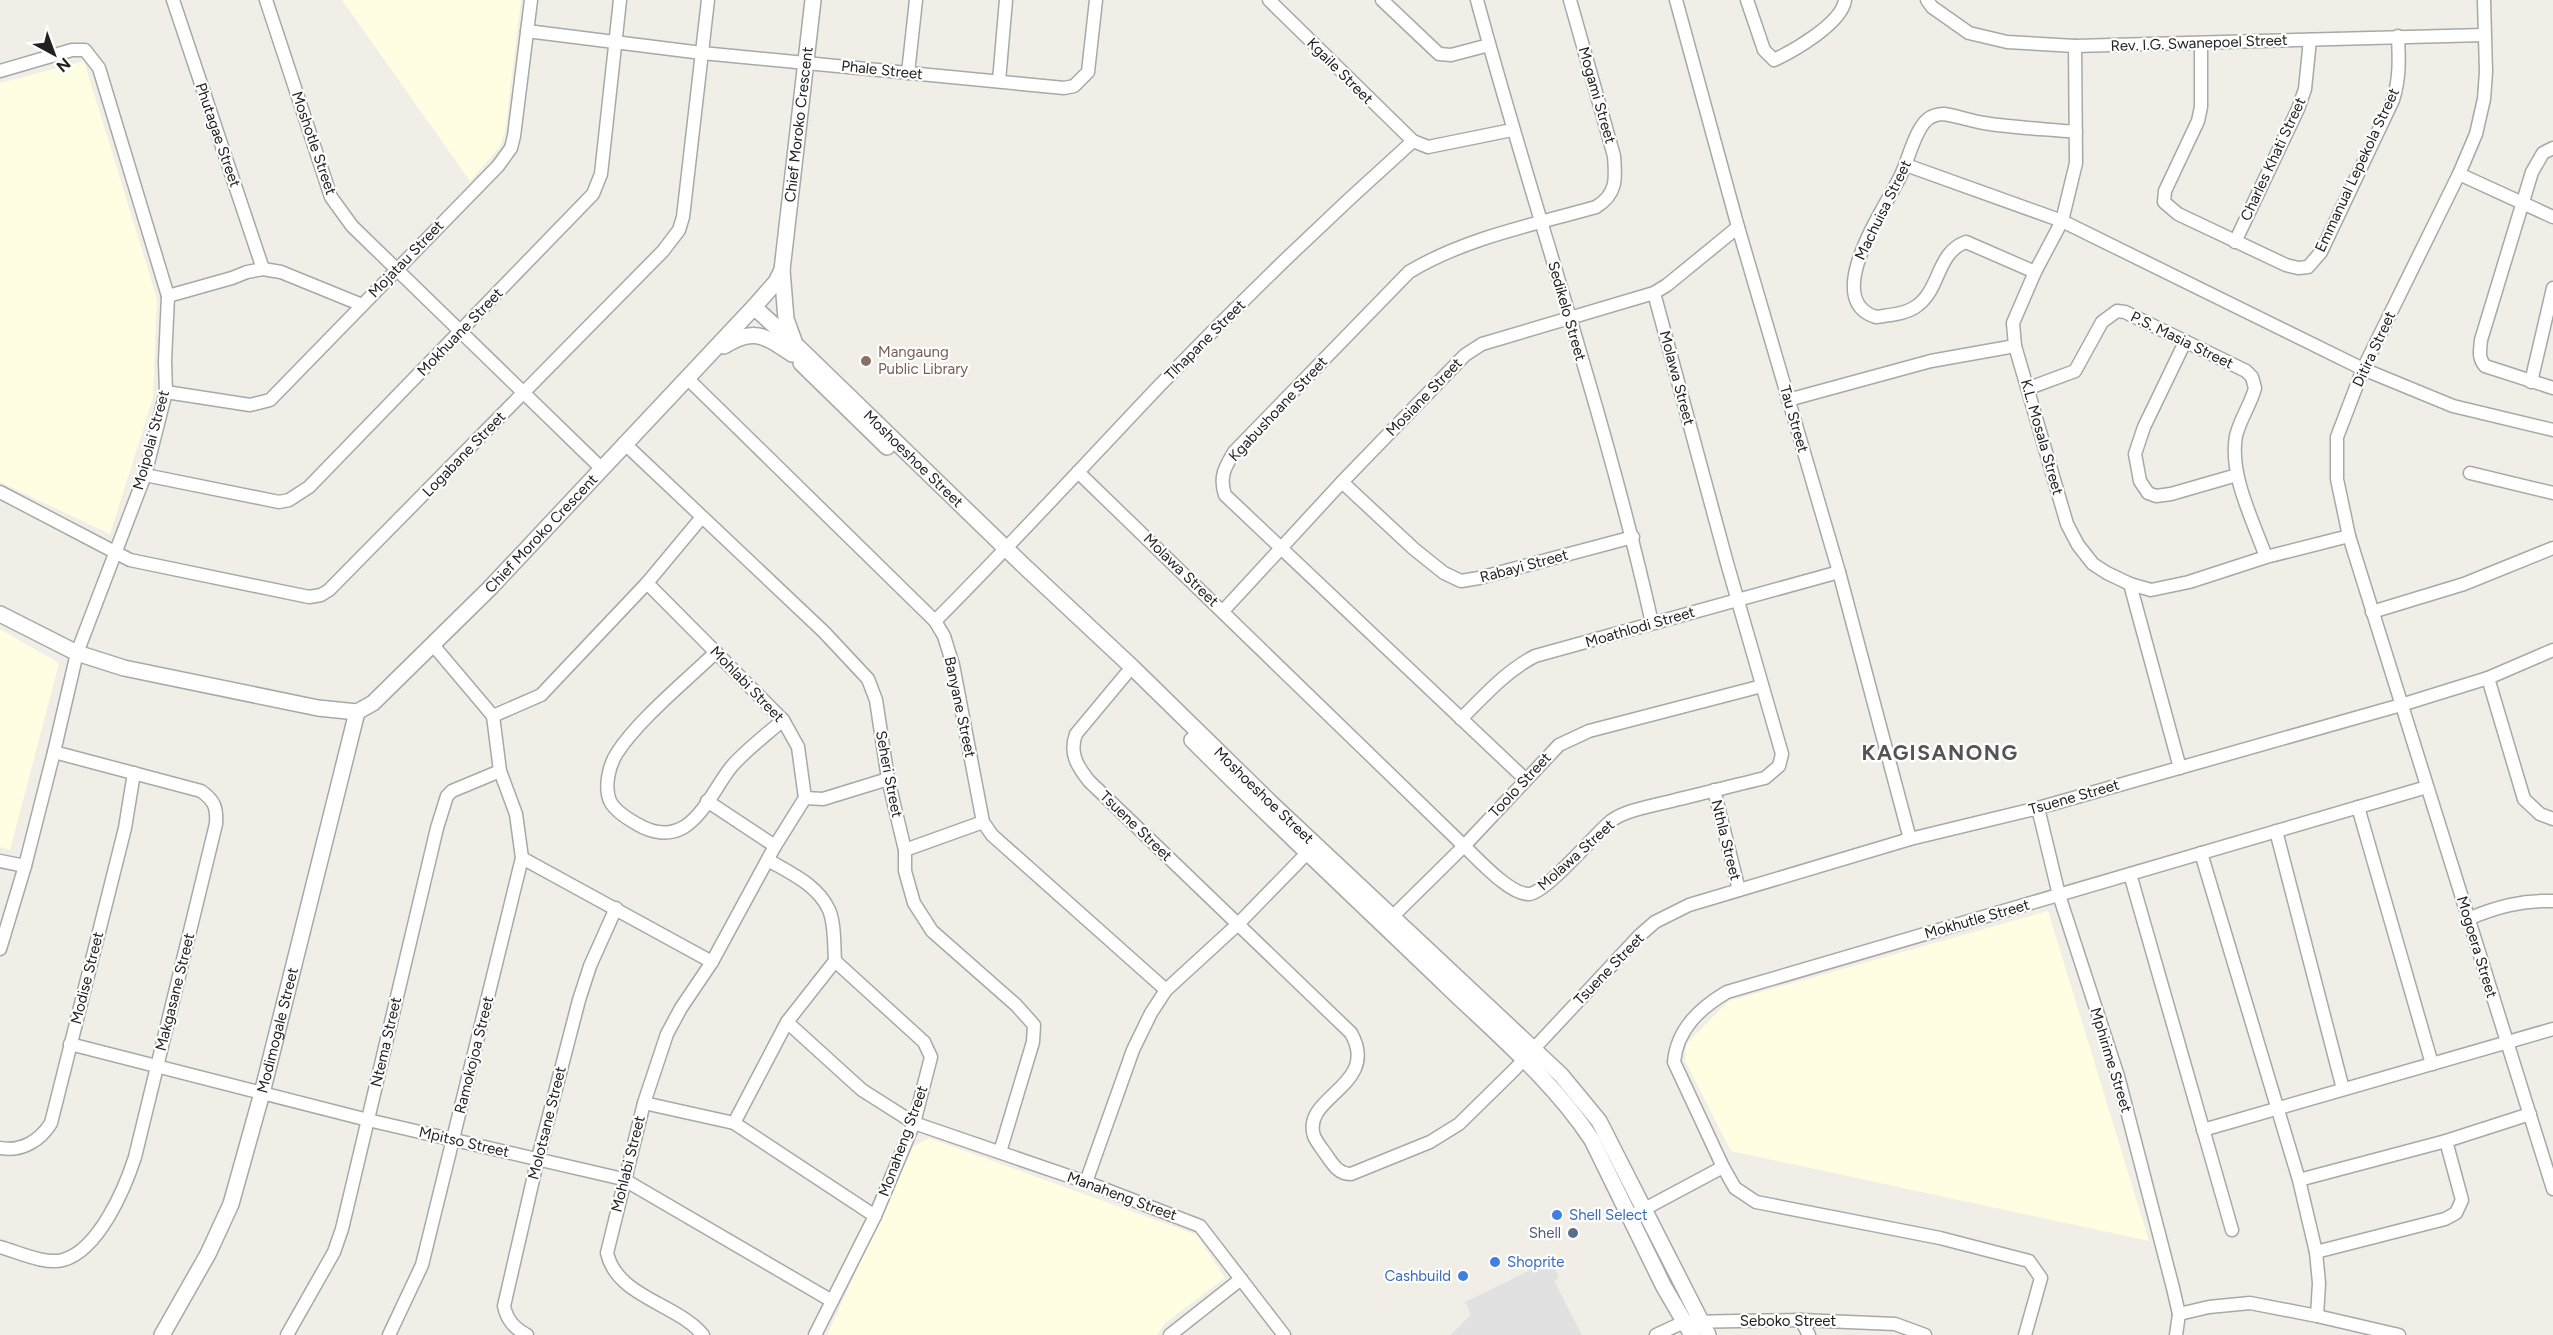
<svg xmlns="http://www.w3.org/2000/svg" width="2553" height="1335" font-family="Figtree,sans-serif">
	<style>
		.education { fill: #fffee2 }
		.parking { fill: #e1e1e1 }
		.lines { fill: none; stroke-linecap: round; stroke-linejoin: round }
		.minor-casing { stroke: #a8a8a8; stroke-width: 15 }
		.tertiary-casing { stroke: #a8a8a8; stroke-width: 18 }
		.minor { stroke: #fff; stroke-width: 12 }
		.tertiary { stroke: #fff; stroke-width: 15 }
		.education-dot { fill: #8d6e63; stroke: #fff; stroke-width: 2 }
		.shop-dot { fill: #3f7fe0; stroke: #fff; stroke-width: 2 }
		.service-dot { fill: #5c6f8a; stroke: #fff; stroke-width: 2 }
		.labels { text-anchor: middle; dominant-baseline: central; stroke-width: 4.5; stroke-linejoin: round; paint-order: stroke }
		.street-label { font-size: 15px; fill: #212121; stroke: #fff }
		.education-label { font-size: 15px; fill: #785e54; stroke: #fff; text-anchor: start }
		.shop-label { font-size: 15px; fill: #366cbe; stroke: #fff; text-anchor: start }
		.service-label { font-size: 15px; fill: #4e5e75; stroke: #fff; text-anchor: end }
		.district-label { font-size: 21px; font-weight: bold; letter-spacing: 1.5px; fill: #545454; stroke: #fff }
	</style>
	<rect width="100%" height="100%" fill="#f1eee7"/>
	<g class="education">
		<polygon points="342,0 521,0 505,132 500,147 470,181"/>
		<polygon points="84,61 157,299 153,398 110,534 0,482 0,83"/>
		<polygon points="0,629 59,663 10,850 0,847"/>
		<polygon points="2048,911 2149,1241 1731,1151 1685,1061 1686,1044 1729,1001"/>
		<polygon points="929,1138 1197,1235 1225,1278 1165,1323 1157,1335 827,1335 913,1147"/>
	</g>
	<polygon class="parking" points="1551,1260 1559,1278 1554,1281 1582,1335 1450,1335 1471,1315 1465,1302"/>
	<g class="lines">
		<g class="minor-casing">
			<g id="minor">
				<polyline points="173,0 263,269"/>
				<polyline points="266,0 331,197 352,226 601,468"/>
				<polyline points="1269,0 1413,141 1428,147 1512,130"/>
				<polyline points="1382,0 1439,54 1451,55 1489,45"/>
				<path d="M1477,0C1533,208 1605,413 1652,623"/>
				<polyline points="1676,0 1738,227 1839,572 1910,839"/>
				<path d="M1747,0L1764,50L1774,60C1795,50 1842,23 1845,0"/>
				<polyline points="1927,0 1932,7 1969,33 2007,42 2075,46 2484,35"/>
				<polyline points="2484,0 2486,72 2484,99 2476,134 2459,174 2363,369 2337,437 2337,479 2349,536 2553,1189"/>
				<polyline points="527,31 702,53 1064,88 1074,86 1088,72 1096,0"/>
				<path d="M2201,44V107L2198,121L2165,191L2164,202L2178,214L2286,265L2298,268L2308,267L2321,252L2393,100C2400,78 2399,58 2398,36"/>
				<polyline points="2075,46 2076,163 2062,221 2035,272 2013,323 2015,346 2067,524 2078,545 2093,564 2107,573 2130,584 2151,590 2189,582 2266,557 2349,536"/>
				<polyline points="0,71 72,50 85,50 99,68 168,296 165,361 166,392 145,475 77,653 54,752 25,866 0,949"/>
				<polyline points="908,73 916,0"/>
				<polyline points="999,81 1006,0"/>
				<path d="M2553,148L2543,153L2532,172L2481,340C2480,351 2478,358 2485,366L2553,388"/>
				<polyline points="1906,165 2062,221 2363,369 2453,406 2553,430"/>
				<polyline points="2459,174 2553,217"/>
				<polyline points="2235,242 2298,109 2305,89 2310,40"/>
				<path d="M2035,272L1966,242C1937,252 1940,289 1918,305C1907,314 1890,315 1876,317C1820,300 1886,206 1900,177C1908,162 1916,124 1931,117C1935,115 1940,114 1944,114C1958,116 1971,121 1984,123C2014,128 2046,129 2076,132"/>
				<polyline points="168,296 232,278 247,272 263,269 281,272 362,305"/>
				<polyline points="2185,342 2144,427 2135,454 2140,481 2148,493 2156,496 2171,494 2237,475"/>
				<polyline points="687,378 935,621 944,636 953,665 983,822 992,835 1166,990"/>
				<polyline points="2531,382 2553,288"/>
				<path d="M2029,388L2075,371L2102,322L2117,311L2125,312L2246,371L2252,377L2255,388C2251,404 2240,419 2236,436C2229,475 2253,520 2266,557"/>
				<polyline points="166,392 250,405 270,400 498,166 511,148 514,136 531,0"/>
				<polyline points="1788,400 1931,361 2015,346"/>
				<polyline points="624,443 824,632 868,679 876,700 888,779 905,850 905,871 914,903 932,931 1016,1005 1034,1025 1033,1042 1000,1152"/>
				<path d="M1078,472L1464,846C1478,859 1510,895 1529,894C1546,893 1594,835 1611,821C1624,811 1647,807 1663,803C1697,795 1731,786 1765,778L1779,766L1782,754L1727,563L1654,293"/>
				<polyline points="2470,473 2553,493"/>
				<polyline points="145,475 279,502 289,500 309,487 593,194 601,174 620,0"/>
				<polyline points="1342,482 1414,549 1444,573 1461,581 1479,578 1633,537"/>
				<polyline points="0,492 130,560 309,597 321,595 329,590 663,251 679,230 683,217 708,0"/>
				<path d="M647,583L783,720L798,747L805,798L775,846L712,962L681,1008L667,1034L644,1103L607,1253C617,1297 676,1303 703,1335"/>
				<polyline points="2130,584 2180,768"/>
				<polyline points="1223,611 1342,482 1465,355 1482,344 1654,293 1667,285 1738,227"/>
				<polyline points="2372,612 2464,584 2553,548"/>
				<path d="M935,621C1012,544 1086,463 1161,384C1242,300 1326,219 1413,141"/>
				<path d="M716,652C687,680 638,720 617,753C609,765 604,787 610,801C615,811 628,819 637,824C652,833 669,836 684,827C705,814 717,784 732,766C747,749 766,735 783,720"/>
				<path d="M1126,674L1076,734C1069,753 1077,766 1089,781L1351,1033C1381,1086 1301,1096 1314,1136C1317,1143 1323,1150 1327,1156C1334,1166 1339,1174 1351,1174L1430,1142L1459,1124L1514,1070L1639,936L1655,922L1689,905L1910,839L2038,808L2401,705L2488,678L2553,650"/>
				<polyline points="2488,678 2524,799 2540,814 2553,819"/>
				<polyline points="493,716 541,695 647,583 702,517"/>
				<path d="M1461,719C1484,696 1506,671 1535,656L1839,572"/>
				<path d="M1525,779L1225,495C1219,477 1225,467 1234,452L1409,272C1465,238 1533,225 1596,207C1617,194 1616,179 1614,156L1570,0"/>
				<polyline points="1714,790 1739,890"/>
				<polyline points="805,798 823,799 888,779"/>
				<polyline points="707,801 775,846"/>
				<polyline points="2358,807 2432,1064"/>
				<polyline points="2038,808 2059,895 2118,1076 2173,1288 2179,1314 2176,1335"/>
				<polyline points="2276,831 2343,1089"/>
				<polyline points="905,850 983,822"/>
				<polyline points="2201,853 2299,1180 2316,1252 2319,1283 2317,1316"/>
				<polyline points="522,858 712,962"/>
				<path d="M768,860C790,873 818,885 829,910C835,924 834,945 835,961L924,1042L931,1057L914,1123L875,1216L815,1335"/>
				<polyline points="0,861 25,866"/>
				<polyline points="2130,874 2232,1230"/>
				<path d="M2468,919C2496,907 2522,900 2553,901"/>
				<polyline points="1387,922 1464,846 1559,745 1589,731 1762,686"/>
				<polyline points="787,1022 862,1090 914,1123 1086,1182 1200,1226 1284,1335"/>
				<polyline points="70,1044 368,1120 623,1179 832,1301"/>
				<polyline points="644,1103 734,1123 875,1216"/>
				<polyline points="734,1123 787,1022 835,961"/>
				<polyline points="2203,1130 2553,1029"/>
				<path d="M0,1148C21,1152 40,1141 51,1123L125,828L134,773"/>
				<polyline points="2299,1180 2446,1141 2530,1114"/>
				<polyline points="1086,1182 1133,1050 1151,1013 1166,990 1238,924 1313,847"/>
				<polyline points="1637,1213 1723,1167"/>
				<path d="M0,1247C18,1252 45,1265 63,1260C99,1250 125,1188 135,1157L216,824C217,808 215,801 201,791L54,752"/>
				<polyline points="2316,1252 2445,1219 2456,1213 2462,1200 2446,1141"/>
				<polyline points="2179,1314 2209,1307 2250,1303 2317,1316 2399,1335"/>
				<polyline points="1801,1320 1809,1335"/>
				<polyline points="287,1335 334,1252 342,1229 437,828 447,796 452,791 500,771"/>
				<polyline points="389,1335 422,1265 522,858 516,814 500,771 493,716 433,645"/>
				<path d="M527,1335C514,1328 507,1320 504,1306L538,1158L579,1000L590,966L616,908"/>
				<polyline points="1170,1335 1241,1279"/>
				<polyline points="1656,1335 1684,1322 1801,1320 1895,1324 1925,1335"/>
				<path d="M2025,1335L2041,1278L2029,1261L1940,1238L1756,1202L1735,1188L1723,1167L1674,1062C1677,1029 1700,1008 1727,992L2427,787"/>
			</g>
		</g>
		<g class="tertiary-casing">
			<g id="tertiary">
				<polyline points="782,270 786,319 794,341"/>
				<path id="s1" d="M754,307L798,347L1023,565L1132,667L1272,804L1561,1075L1599,1121L1708,1335"/>
				<path d="M724,346C754,327 765,336 792,354"/>
				<polyline points="801,363 887,447"/>
				<path id="s2" d="M0,614L77,653L124,668L318,708L357,712L373,703L490,588L754,307L776,282L782,270L813,0"/>
				<path d="M1192,740C1276,824 1363,905 1448,987C1498,1035 1554,1082 1592,1140L1664,1287L1692,1335"/>
				<path id="s3" d="M162,1335L208,1254L231,1204L262,1093L357,712"/>
			</g>
		</g>
		<use href="#minor" class="minor"/>
		<use href="#tertiary" class="tertiary"/>
	</g>
	<circle class="education-dot" cx="866" cy="361" r="6"/>
	<g class="shop-dot">
		<circle cx="1557" cy="1215" r="6"/>
		<circle cx="1495" cy="1262" r="6"/>
		<circle cx="1463" cy="1276" r="6"/>
	</g>
	<circle class="service-dot" cx="1573" cy="1233" r="6"/>
	<g class="labels">
		<g class="street-label">
			<text transform="translate(2199 43) rotate(-2)">Rev. I.G. Swanepoel Street</text>
			<text transform="translate(882 70) rotate(6)">Phale Street</text>
			<text transform="translate(1340 71) rotate(45)">Kgaile Street</text>
			<text transform="translate(1597 95) rotate(74)">Mogami Street</text>
			<text stroke="none"><textPath href="#s2" startOffset="1134">Chief Moroko Crescent</textPath></text>
			<text transform="translate(218 135) rotate(71)">Phutagae Street</text>
			<text transform="translate(314 143) rotate(71)">Moshotle Street</text>
			<text transform="translate(2273 159) rotate(-65)">Charles Khati Street</text>
			<text transform="translate(2357 170) rotate(-65)">Emmanual Lepekola Street</text>
			<text transform="translate(1883 210) rotate(-64)">Machuisa Street</text>
			<text transform="translate(406 259) rotate(-46)">Mojatau Street</text>
			<text transform="translate(1567 311) rotate(74)">Sedikelo Street</text>
			<text transform="translate(460 332) rotate(-46)">Mokhuane Street</text>
			<text transform="translate(1205 340) rotate(-45)">Tlhapane Street</text>
			<text transform="translate(2182 340) rotate(26)">P.S. Masia Street</text>
			<text transform="translate(2374 349) rotate(-65)">Ditira Street</text>
			<text transform="translate(1677 378) rotate(75)">Molawa Street</text>
			<text transform="translate(1424 397) rotate(-46)">Mosiane Street</text>
			<text transform="translate(1278 409) rotate(-47)">Kgabushoane Street</text>
			<text transform="translate(1794 419) rotate(74)">Tau Street</text>
			<text transform="translate(2042 437) rotate(74)">K.L. Mosala Street</text>
			<text transform="translate(151 440) rotate(-75)">Moipolai Street</text>
			<text transform="translate(464 454) rotate(-46)">Logabane Street</text>
			<text stroke="none"><textPath href="#s1" startOffset="220">Moshoeshoe Street</textPath></text>
			<text stroke="none"><textPath href="#s2" startOffset="630">Chief Moroko Crescent</textPath></text>
			<text transform="translate(1524 566) rotate(-15)">Rabayi Street</text>
			<text transform="translate(1181 570) rotate(44)">Molawa Street</text>
			<text transform="translate(1640 627) rotate(-16)">Moathlodi Street</text>
			<text transform="translate(747 684) rotate(46)">Mohlabi Street</text>
			<text transform="translate(960 707) rotate(78)">Banyane Street</text>
			<text transform="translate(889 774) rotate(79)">Seheri Street</text>
			<text transform="translate(1520 785) rotate(-47)">Toolo Street</text>
			<text stroke="none"><textPath href="#s1" startOffset="706">Moshoeshoe Street</textPath></text>
			<text transform="translate(2074 797) rotate(-16)">Tsuene Street</text>
			<text transform="translate(1136 826) rotate(44)">Tsuene Street</text>
			<text transform="translate(1726 840) rotate(76)">Nthla Street</text>
			<text transform="translate(1576 855) rotate(-42)">Molawa Street</text>
			<text transform="translate(1977 919) rotate(-16)">Mokhutle Street</text>
			<text transform="translate(2477 947) rotate(73)">Mogoera Street</text>
			<text transform="translate(1609 969) rotate(-46)">Tsuene Street</text>
			<text transform="translate(87 978) rotate(-76)">Modise Street</text>
			<text transform="translate(175 992) rotate(-76)">Makgasane Street</text>
			<text stroke="none"><textPath href="#s3" startOffset="328">Modimogale Street</textPath></text>
			<text transform="translate(386 1042) rotate(-77)">Ntema Street</text>
			<text transform="translate(474 1055) rotate(-76)">Ramokojoa Street</text>
			<text transform="translate(2111 1060) rotate(73)">Mphirime Street</text>
			<text transform="translate(547 1123) rotate(-76)">Molotsane Street</text>
			<text transform="translate(903 1141) rotate(-70)">Monaheng Street</text>
			<text transform="translate(464 1142) rotate(13)">Mpitso Street</text>
			<text transform="translate(628 1164) rotate(-76)">Mohlabi Street</text>
			<text transform="translate(1122 1196) rotate(20)">Manaheng Street</text>
			<text x="1788" y="1321">Seboko Street</text>
		</g>
		<g class="education-label">
			<text x="878" y="352">Mangaung<tspan x="878" dy="17">Public Library</tspan></text>
		</g>
		<g class="shop-label">
			<text x="1569" y="1215">Shell Select</text>
			<text x="1507" y="1262">Shoprite</text>
			<text x="1451" y="1276" text-anchor="end">Cashbuild</text>
		</g>
		<g class="service-label">
			<text x="1561" y="1233">Shell</text>
		</g>
		<g class="district-label">
			<text x="1940" y="752">KAGISANONG</text>
		</g>
	</g>
	<g transform="translate(54 54) rotate(139)" stroke="#ffffff" stroke-width="4.5" paint-order="stroke">
	<path d="M0-4.5L10 22L0 15L-10 22Z" fill="#212121"/>
	<text y="-9" font-size="16" font-weight="bold" text-anchor="middle" fill="#212121">N</text>
	</g>
</svg>
